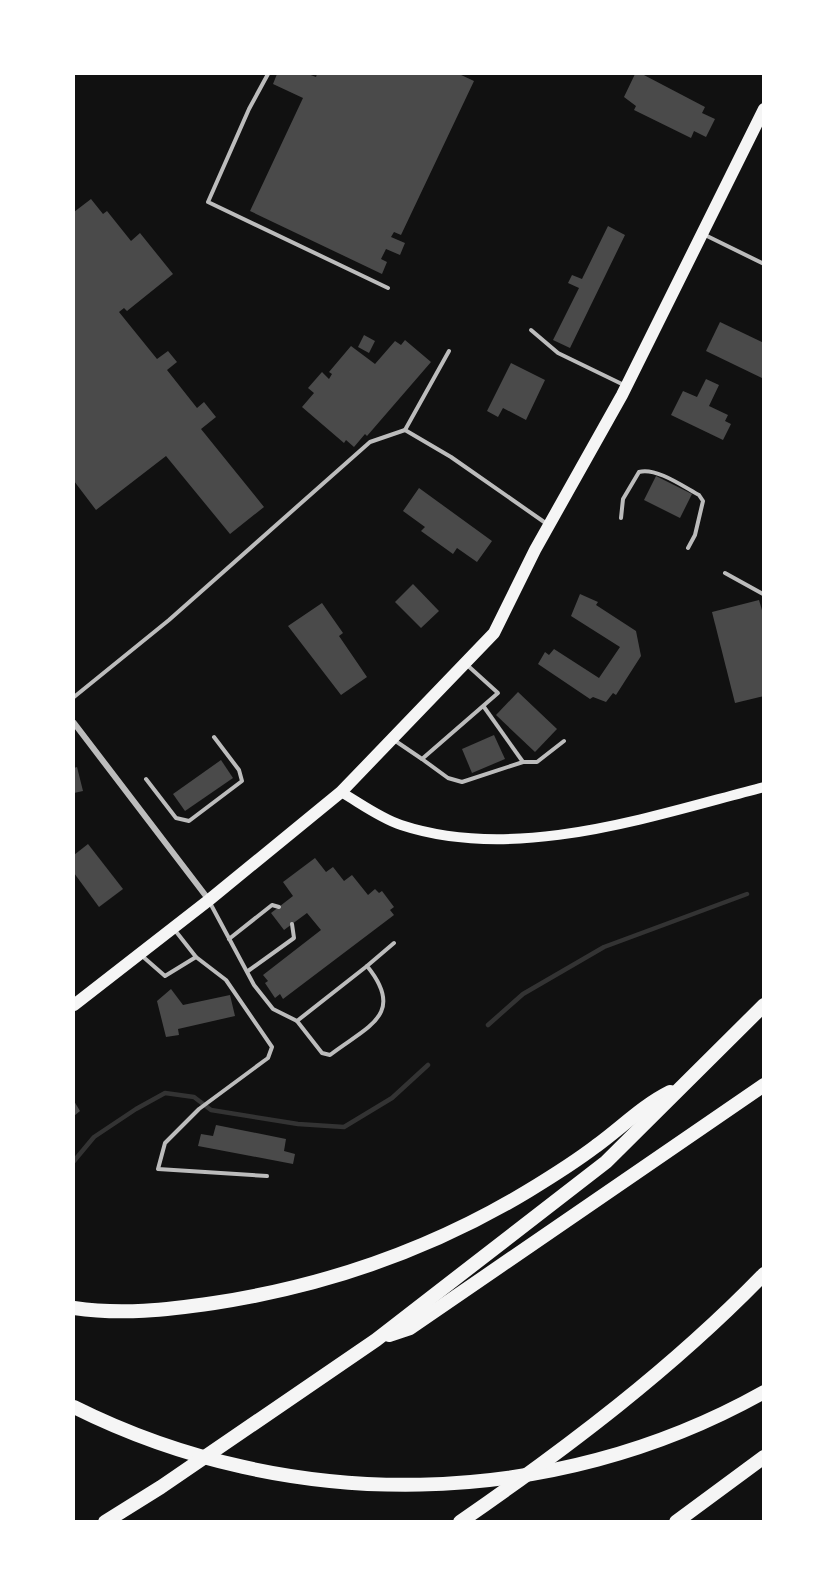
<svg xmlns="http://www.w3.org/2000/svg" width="837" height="1595" font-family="Cabin,sans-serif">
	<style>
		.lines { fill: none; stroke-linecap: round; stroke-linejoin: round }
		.stream { stroke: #333; stroke-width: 4.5 }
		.building { fill: #4a4a4a }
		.service { stroke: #bcbcbc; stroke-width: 4 }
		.minor { stroke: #bcbcbc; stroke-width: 6 }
		.secondary { stroke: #f5f5f5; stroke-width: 10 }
		.primary { stroke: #f5f5f5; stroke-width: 12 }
		.motorway { stroke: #f5f5f5; stroke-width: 14 }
	</style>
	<rect width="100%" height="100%" fill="#111"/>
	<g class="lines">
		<g class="stream">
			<polyline points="488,1025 523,994 604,947 747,894"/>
			<polyline points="74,1161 94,1137 136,1109 165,1093 194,1097 211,1110 298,1124 344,1127 392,1098 428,1065"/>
		</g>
	</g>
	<g class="building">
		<polygon points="277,74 308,74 316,77 317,74 459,74 474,81 401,235 394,232 391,237 405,243 400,255 386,249 381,259 387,262 382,274 250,211 303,98 273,84"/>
		<polygon points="635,74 642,74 705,107 702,113 715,119 706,137 694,131 691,138 634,110 636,106 624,97"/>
		<polygon points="91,199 103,214 107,211 131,241 140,233 173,274 127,311 124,308 119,312 157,359 168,351 177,362 167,370 197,408 204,402 216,417 201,429 264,507 230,534 166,456 96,510 74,481 74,212"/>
		<polygon points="608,226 625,235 570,348 553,340 579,288 568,283 572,275 582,279"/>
		<polygon points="720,322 764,343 764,379 706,351"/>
		<polygon points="364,335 375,341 369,353 358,347"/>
		<polygon points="405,340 431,362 367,436 365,434 354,447 346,440 344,443 302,407 314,393 308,388 322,372 329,379 332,374 329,372 351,346 375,364 395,341 401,345"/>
		<polygon points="511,363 545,380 526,420 503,408 498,417 487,411"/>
		<polygon points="706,379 719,385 709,406 728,415 725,421 731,424 723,440 671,415 683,391 697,397"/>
		<polygon points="656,476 692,494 680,518 644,500"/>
		<polygon points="419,488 492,541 477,562 457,548 453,554 421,531 425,527 403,511"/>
		<polygon points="413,584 439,611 421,628 395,602"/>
		<polygon points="580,594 598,602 596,605 636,631 641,656 616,695 613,693 606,702 593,697 590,699 538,664 545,652 549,655 554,649 599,678 620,647 571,616"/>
		<polygon points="759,600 764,617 764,696 735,703 712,612"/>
		<polygon points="322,603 343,633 339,636 367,677 341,695 288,626"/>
		<polygon points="518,692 557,729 535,752 496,715"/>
		<polygon points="494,735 505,759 472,773 462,749"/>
		<polygon points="221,760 233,778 185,811 173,794"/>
		<polygon points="77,767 83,791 74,793 74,768"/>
		<polygon points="88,844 123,889 99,907 74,873 74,855"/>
		<polygon points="315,858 326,872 333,867 344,881 352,875 368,895 375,889 379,893 382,891 394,907 390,910 394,915 283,999 280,994 275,998 265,983 268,981 263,975 321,930 307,913 284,930 271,913 293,896 283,882"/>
		<polygon points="171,989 183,1005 230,995 235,1016 178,1029 179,1035 166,1037 157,1001"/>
		<polygon points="74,1101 80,1111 74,1116"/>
		<polygon points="216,1125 286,1139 284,1151 295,1154 293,1164 198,1146 201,1134 213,1136"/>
	</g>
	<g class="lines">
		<g class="service">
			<polyline points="268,74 249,109 208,202 388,288"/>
			<polyline points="705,235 764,264"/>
			<polyline points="531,330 558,353 626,386"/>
			<polyline points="405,430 451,457 547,524"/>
			<path d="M621,518L623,499L639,472C656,467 684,487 699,495L703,501L695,535L688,548"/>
			<polyline points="725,573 763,594"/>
			<polyline points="74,697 169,620 370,442 405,430 449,351"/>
			<polyline points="484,707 523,762"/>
			<polyline points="394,740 422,759 498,693 466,664"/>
			<polyline points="422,759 448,778 462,782 523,762 537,762 564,741"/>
			<polyline points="146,779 176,818 189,821 242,781 239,770 214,737"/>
			<path d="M209,901L254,985L273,1009L297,1021L322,1053L330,1055C366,1027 407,1015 367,966L394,943"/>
			<polyline points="174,929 196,957 226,980 272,1047 268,1058 199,1109 165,1143 158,1169 267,1176"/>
			<polyline points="229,939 272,905 279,907"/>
			<polyline points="141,955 165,976 196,957"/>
			<polyline points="248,971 294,938 292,924"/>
			<polyline points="297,1021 367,966"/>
		</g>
		<polyline class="minor" points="74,723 209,900"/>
		<path class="secondary" d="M341,792C360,803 380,818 401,825C516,863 651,816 764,787"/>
		<polyline class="primary" points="74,1005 209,900 341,792 494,633 535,550 622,395 764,109"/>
		<g class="motorway">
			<path d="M74,1308C121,1315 167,1310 214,1303C325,1286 432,1249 528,1191C551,1177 575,1162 596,1146C621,1128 642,1106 670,1092"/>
			<polyline points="389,1335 410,1328 764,1085"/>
			<path d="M74,1407C290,1515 552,1511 764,1392"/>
			<polyline points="105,1522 161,1487 376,1340 606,1162 764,1005"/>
			<path d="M460,1522C567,1448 673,1368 764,1274"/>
			<polyline points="676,1522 764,1457"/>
		</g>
	</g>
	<rect width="837" height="1595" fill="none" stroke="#ffffff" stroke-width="150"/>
</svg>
